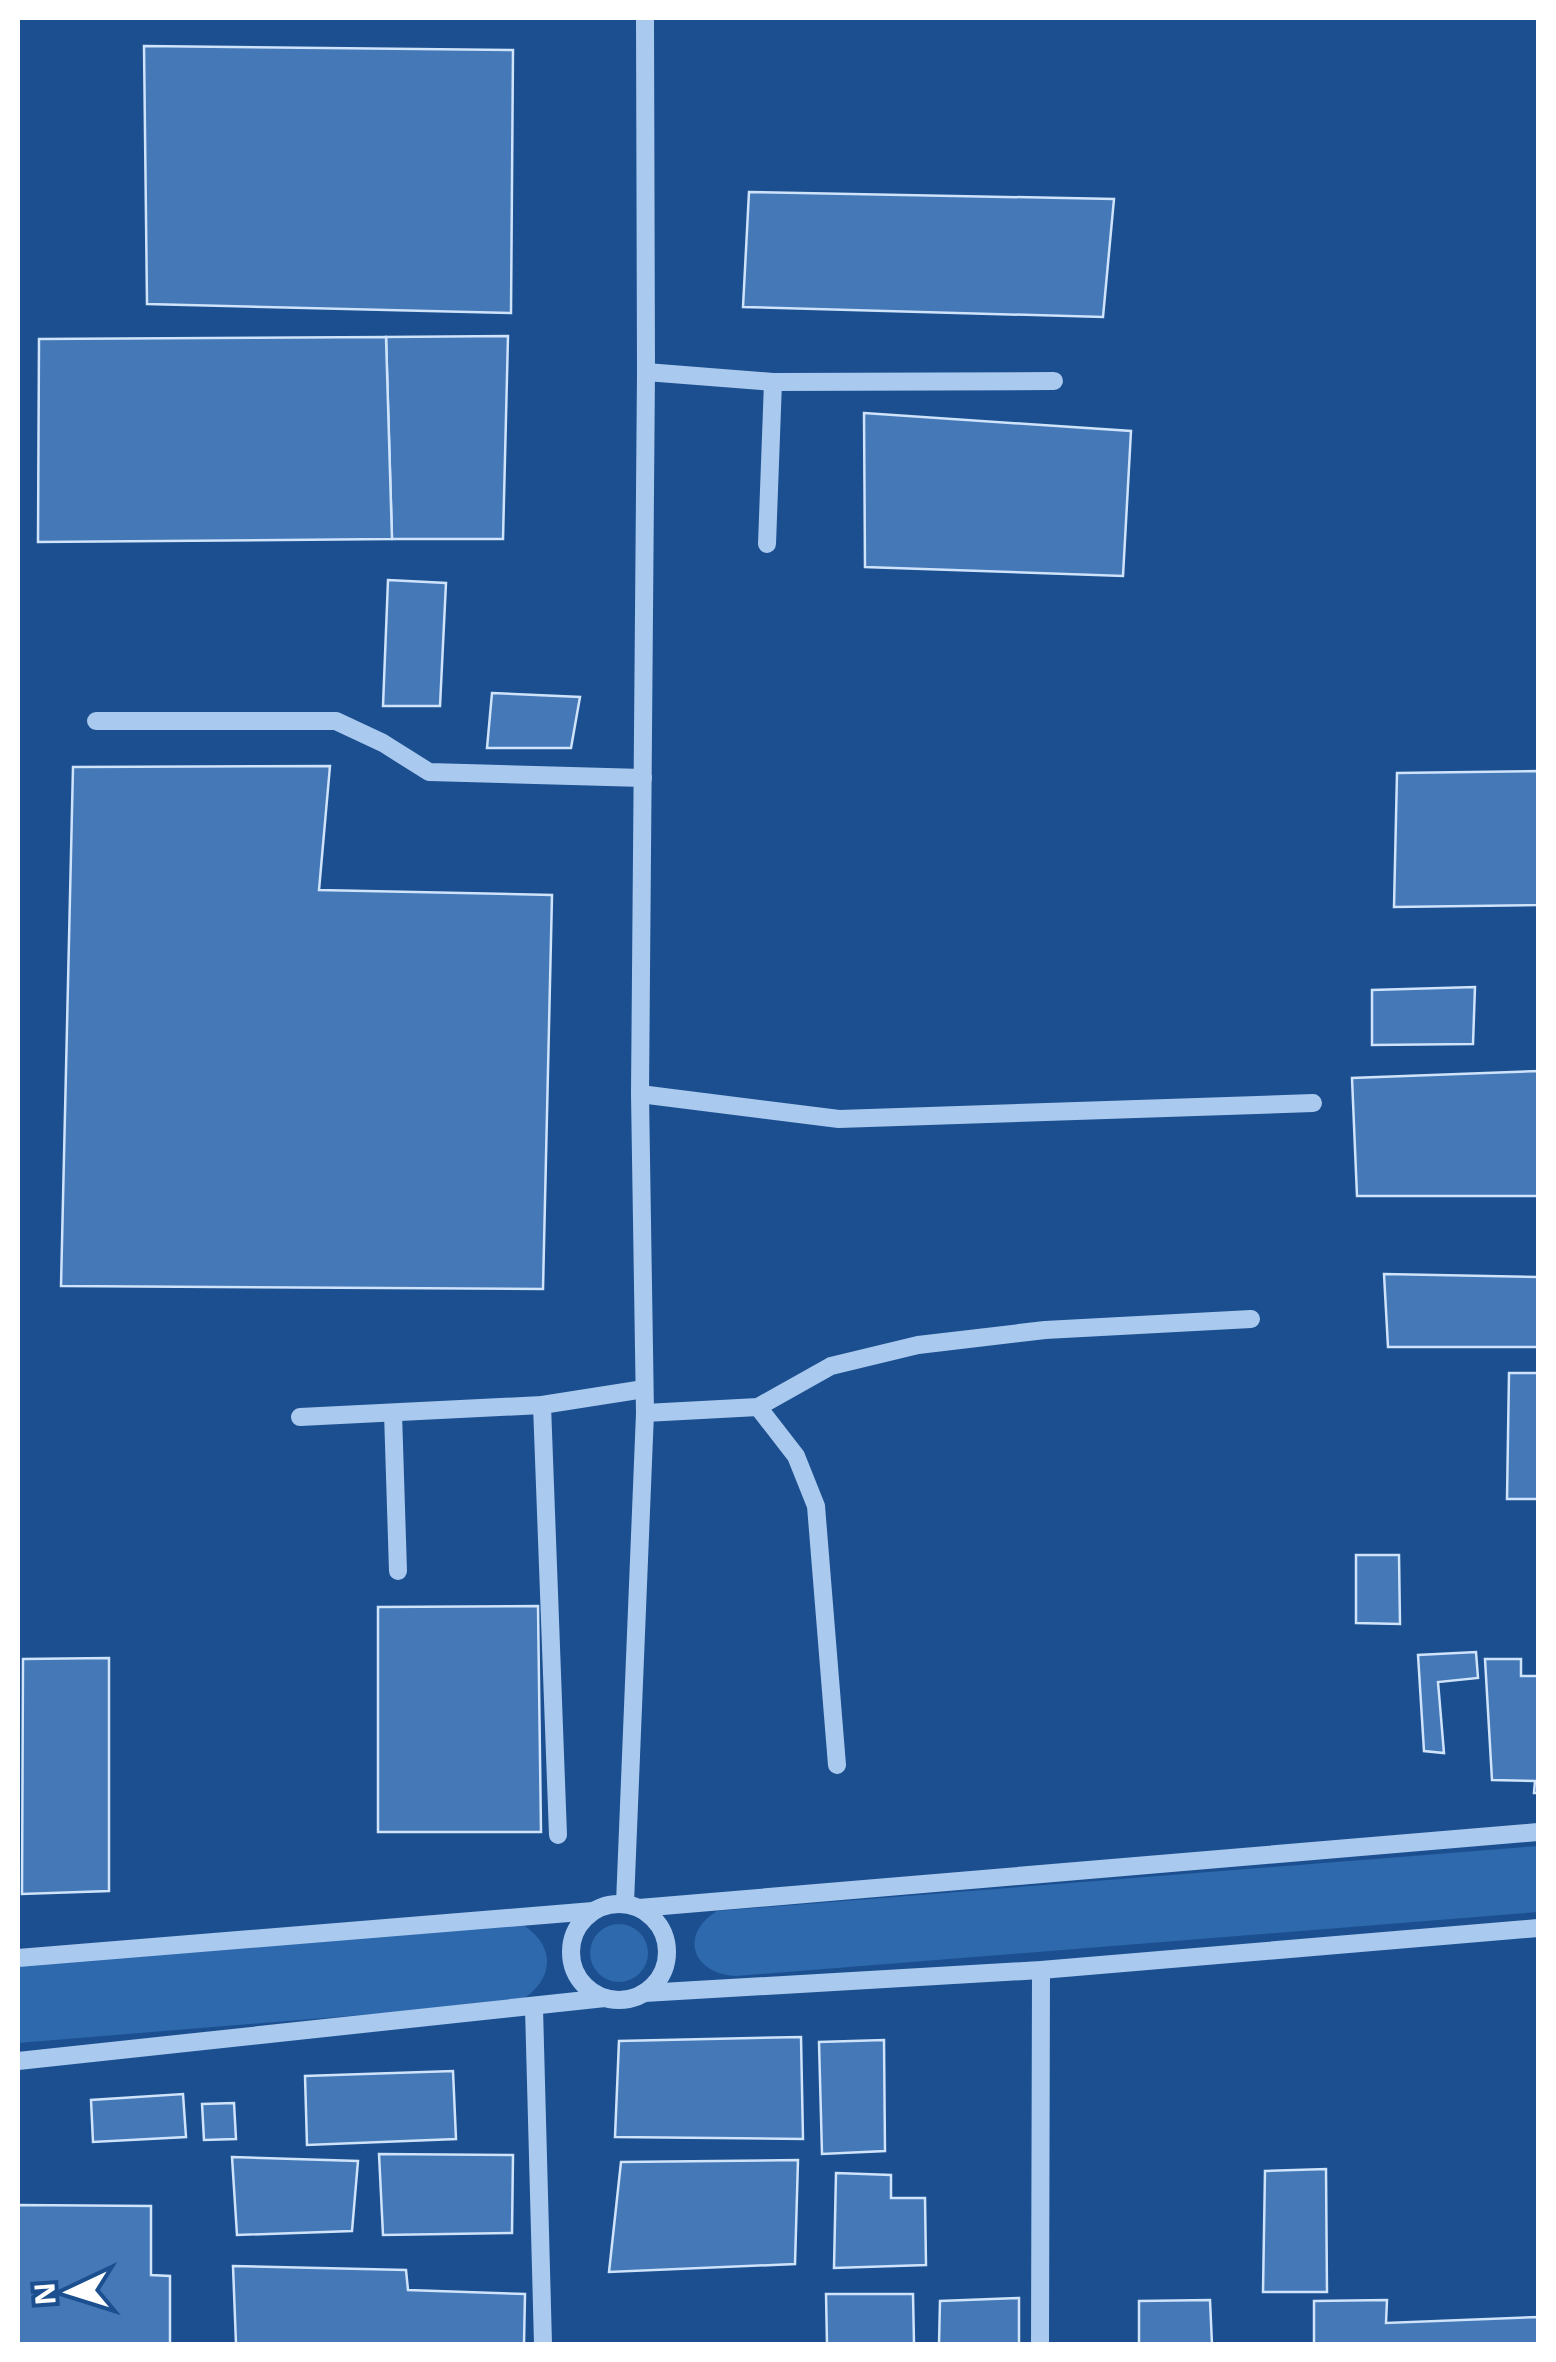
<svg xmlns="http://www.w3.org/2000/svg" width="1556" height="2362" font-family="'Noto Sans',sans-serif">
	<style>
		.green { fill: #2e69ad }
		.building { fill: #4478b7; stroke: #cfe3fa; stroke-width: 2.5 }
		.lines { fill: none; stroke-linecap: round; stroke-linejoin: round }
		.minor { stroke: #a9c9ee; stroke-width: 18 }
	</style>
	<rect width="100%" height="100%" fill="#1b4f8f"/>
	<g class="green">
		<path d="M1538,1846V1912L736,1976C693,1974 678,1935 717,1911Z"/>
		<path d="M516,1921C556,1941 558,1980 518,2002L18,2043V1958Z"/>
		<circle cx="619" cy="1953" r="29"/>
	</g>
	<g class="building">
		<polygon points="144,46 513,50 511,313 147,304"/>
		<polygon points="749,192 1114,199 1103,317 743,307"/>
		<polygon points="508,336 503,539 392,539 386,337"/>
		<polygon points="386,337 392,539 38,542 39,339"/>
		<polygon points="864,413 1131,431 1123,576 865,567"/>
		<polygon points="388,580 446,583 440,706 383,706"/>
		<polygon points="492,693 580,697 571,748 487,748"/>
		<polygon points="330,766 319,890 552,895 543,1289 61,1286 73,767"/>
		<polygon points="1538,771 1538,905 1394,907 1397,773"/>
		<polygon points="1475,987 1473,1044 1372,1045 1372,990"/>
		<polygon points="1538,1071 1538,1196 1357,1196 1352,1078"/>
		<polygon points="1384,1274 1538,1277 1538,1347 1388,1347"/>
		<polygon points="1509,1373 1538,1373 1538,1499 1507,1499"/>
		<polygon points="1356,1555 1399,1555 1400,1624 1356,1623"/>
		<polygon points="538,1606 541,1832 378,1832 378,1607"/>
		<polygon points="1476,1652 1478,1678 1438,1682 1444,1753 1424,1751 1418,1655"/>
		<polygon points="109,1658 109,1891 22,1894 23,1659"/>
		<polygon points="1485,1659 1521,1659 1521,1676 1538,1676 1538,1793 1534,1793 1535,1781 1492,1780"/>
		<polygon points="801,2037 803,2139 615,2137 619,2041"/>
		<polygon points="884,2040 885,2151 822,2154 819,2042"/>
		<polygon points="453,2071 456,2139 307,2145 305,2076"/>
		<polygon points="183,2094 186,2137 93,2142 91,2100"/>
		<polygon points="234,2103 236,2139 204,2140 202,2104"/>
		<polygon points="379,2154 513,2155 512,2233 383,2235"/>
		<polygon points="232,2157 358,2161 352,2231 237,2235"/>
		<polygon points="798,2160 795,2264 609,2272 621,2162"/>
		<polygon points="1326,2169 1327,2292 1263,2292 1265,2171"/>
		<polygon points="836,2173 891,2175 891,2198 925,2198 926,2265 834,2268"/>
		<polygon points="18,2205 151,2206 151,2275 170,2276 170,2344 18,2344"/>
		<polygon points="233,2266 406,2270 408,2290 525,2294 524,2344 236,2344"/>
		<polygon points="826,2294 913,2294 914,2344 827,2344"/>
		<polygon points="1019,2298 1019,2344 939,2344 940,2301"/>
		<polygon points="1210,2300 1212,2344 1139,2344 1139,2301"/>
		<polygon points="1387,2300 1386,2323 1538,2317 1538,2344 1314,2344 1314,2301"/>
	</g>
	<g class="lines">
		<g class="minor">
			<polyline points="646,372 773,382 1054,381"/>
			<polyline points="767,544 773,382"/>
			<polyline points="96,721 336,721 383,743 429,772 643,778"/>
			<polyline points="640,1094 839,1119 1313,1103"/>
			<polyline points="542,1405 558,1835"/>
			<polyline points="758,1407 796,1456 816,1506 837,1765"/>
			<polyline points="393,1413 398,1571"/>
			<polyline points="645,1413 758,1407 831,1366 918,1345 1045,1330 1251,1319"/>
			<polyline points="300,1417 542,1405 644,1389"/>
			<polyline points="625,1903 645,1413 640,1094 646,372 645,18"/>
			<circle cx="619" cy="1952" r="48"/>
			<polyline points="639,1908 1538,1832"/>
			<polyline points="18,1958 593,1911"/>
			<polyline points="644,1993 1041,1970 1538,1928"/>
			<polyline points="534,2008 543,2344"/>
			<polyline points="18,2061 605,1998"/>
			<polyline points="1040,2344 1041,1970"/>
		</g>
	</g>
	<rect width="1556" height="2362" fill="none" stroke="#ffffff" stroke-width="40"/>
	<g transform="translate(70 2292) rotate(266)" stroke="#1b4f8f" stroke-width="8" paint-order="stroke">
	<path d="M0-8L18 38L0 25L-18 38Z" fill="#ffffff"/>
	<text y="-15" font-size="28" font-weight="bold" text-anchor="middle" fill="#ffffff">N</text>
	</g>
</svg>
